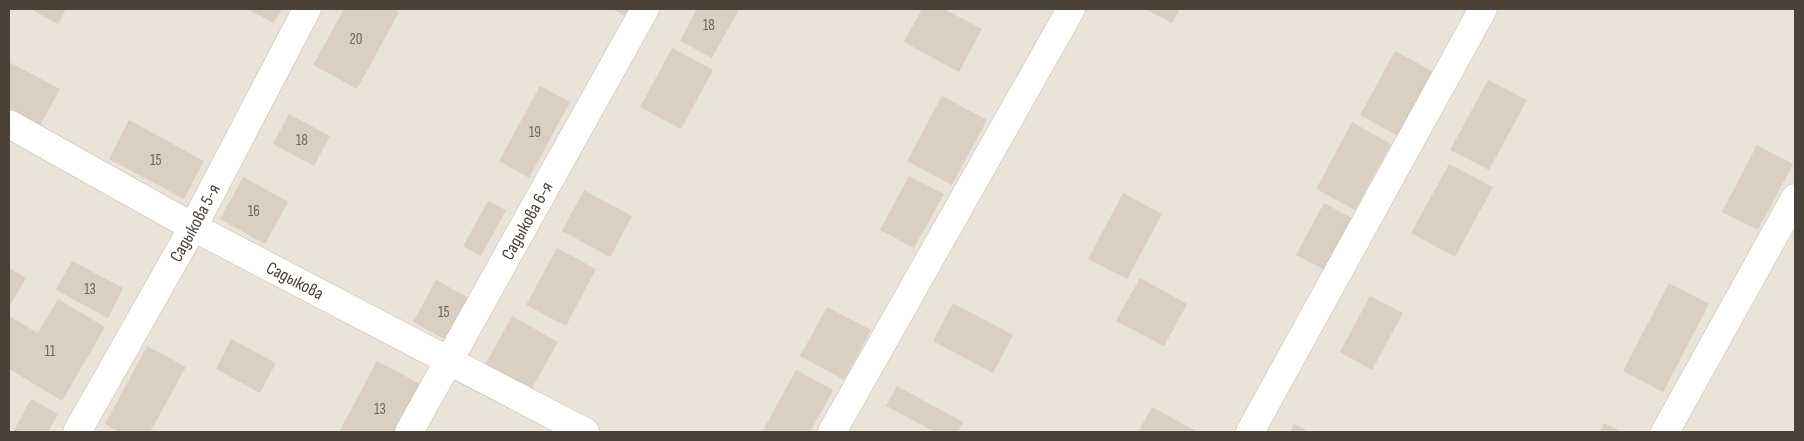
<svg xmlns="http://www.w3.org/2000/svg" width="1804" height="441" font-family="'Sofia Sans Condensed',sans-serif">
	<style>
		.residential { fill: #eae3d7 }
		.building { fill: #dbcfc1 }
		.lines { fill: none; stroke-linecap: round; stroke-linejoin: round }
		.street-casing { stroke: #c2b8ab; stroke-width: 29 }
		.street { stroke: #fff; stroke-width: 28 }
		.labels { text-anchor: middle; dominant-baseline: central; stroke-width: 5; stroke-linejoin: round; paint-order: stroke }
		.number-label { font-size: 15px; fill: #6e645a }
		.street-label { font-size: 18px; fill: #4a4137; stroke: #fff }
	</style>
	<rect width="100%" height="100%" fill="#f5f1ea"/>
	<rect class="residential" x="9" y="9" width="1786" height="423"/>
	<g class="building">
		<polygon points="30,9 66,9 58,24"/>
		<polygon points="247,9 282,9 274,23"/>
		<polygon points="344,9 393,9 399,12 357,89 313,65"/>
		<polygon points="612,9 631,9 627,17"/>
		<polygon points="697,9 739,9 712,58 680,41"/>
		<polygon points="922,9 944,9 982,29 959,72 904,42"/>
		<polygon points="1145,9 1180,9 1172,23"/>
		<polygon points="672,48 713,70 681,129 640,107"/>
		<polygon points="1395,51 1432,71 1398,136 1360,115"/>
		<polygon points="9,62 60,89 39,127 9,111"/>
		<polygon points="1488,80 1527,100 1489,170 1450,150"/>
		<polygon points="540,86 570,102 529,178 499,161"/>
		<polygon points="942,96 987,120 952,185 907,161"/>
		<polygon points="289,114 330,136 314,166 273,144"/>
		<polygon points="129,120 204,161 184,199 109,159"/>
		<polygon points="1352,122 1391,144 1355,210 1316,189"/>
		<polygon points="1757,145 1793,164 1758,230 1722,212"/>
		<polygon points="1449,164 1493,187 1455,257 1411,233"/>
		<polygon points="909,176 944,194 914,248 880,230"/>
		<polygon points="243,177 288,202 265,244 220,219"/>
		<polygon points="584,190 632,216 610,257 562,231"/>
		<polygon points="1123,193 1162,214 1127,279 1088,259"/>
		<polygon points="488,201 506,210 481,256 463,246"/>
		<polygon points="1324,203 1352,218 1325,270 1296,255"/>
		<polygon points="557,248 596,269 566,326 526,305"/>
		<polygon points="72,261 123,288 108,318 56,290"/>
		<polygon points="9,268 26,278 9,307"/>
		<polygon points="1140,278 1187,304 1164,346 1116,321"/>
		<polygon points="436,280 475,301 452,343 413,322"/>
		<polygon points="1669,283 1709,304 1663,392 1623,371"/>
		<polygon points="1370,296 1403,313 1372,370 1340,352"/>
		<polygon points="58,299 105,327 62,401 9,369 9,316 38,333"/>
		<polygon points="953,303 1013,335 993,373 933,341"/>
		<polygon points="827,307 871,330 844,380 800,356"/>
		<polygon points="512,316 558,342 529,393 484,367"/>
		<polygon points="231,339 276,363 260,393 216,369"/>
		<polygon points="147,346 186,367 150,432 119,432 105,424"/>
		<polygon points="377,361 422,385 396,432 339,432"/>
		<polygon points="796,370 833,390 810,432 762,432"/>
		<polygon points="897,386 963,422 958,432 935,432 886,406"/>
		<polygon points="31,399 58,414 48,432 13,432"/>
		<polygon points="1152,407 1196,431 1195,432 1138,432"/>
		<polygon points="1604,423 1622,432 1600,432"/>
		<polygon points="1294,424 1309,432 1290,432"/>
	</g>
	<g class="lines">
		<g class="street-casing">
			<g id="street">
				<path id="s1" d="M9,124L193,227L585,432"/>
				<path id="s2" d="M77,432L193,227L307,9"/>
				<path id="s3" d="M409,432L645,9"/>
				<polyline points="832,432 1071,9"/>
				<polyline points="1250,432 1483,9"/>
				<polyline points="1665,432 1795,198"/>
			</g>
		</g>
		<use href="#street" class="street"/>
	</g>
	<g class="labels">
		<g class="number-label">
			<text x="709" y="25">18</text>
			<text x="356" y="39">20</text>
			<text x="535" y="132">19</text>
			<text x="302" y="140">18</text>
			<text x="156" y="160">15</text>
			<text x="254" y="211">16</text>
			<text x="90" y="289">13</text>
			<text x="444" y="312">15</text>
			<text x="50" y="351">11</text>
			<text x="380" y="409">13</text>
		</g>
		<g class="street-label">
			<text stroke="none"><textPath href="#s3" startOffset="242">Садыкова 6-я</textPath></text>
			<text stroke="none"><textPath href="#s2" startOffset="240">Садыкова 5-я</textPath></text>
			<text stroke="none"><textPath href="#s1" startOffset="326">Садыкова</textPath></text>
		</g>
	</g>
	<rect width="1804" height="441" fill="none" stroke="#4a4137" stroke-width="20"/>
</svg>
